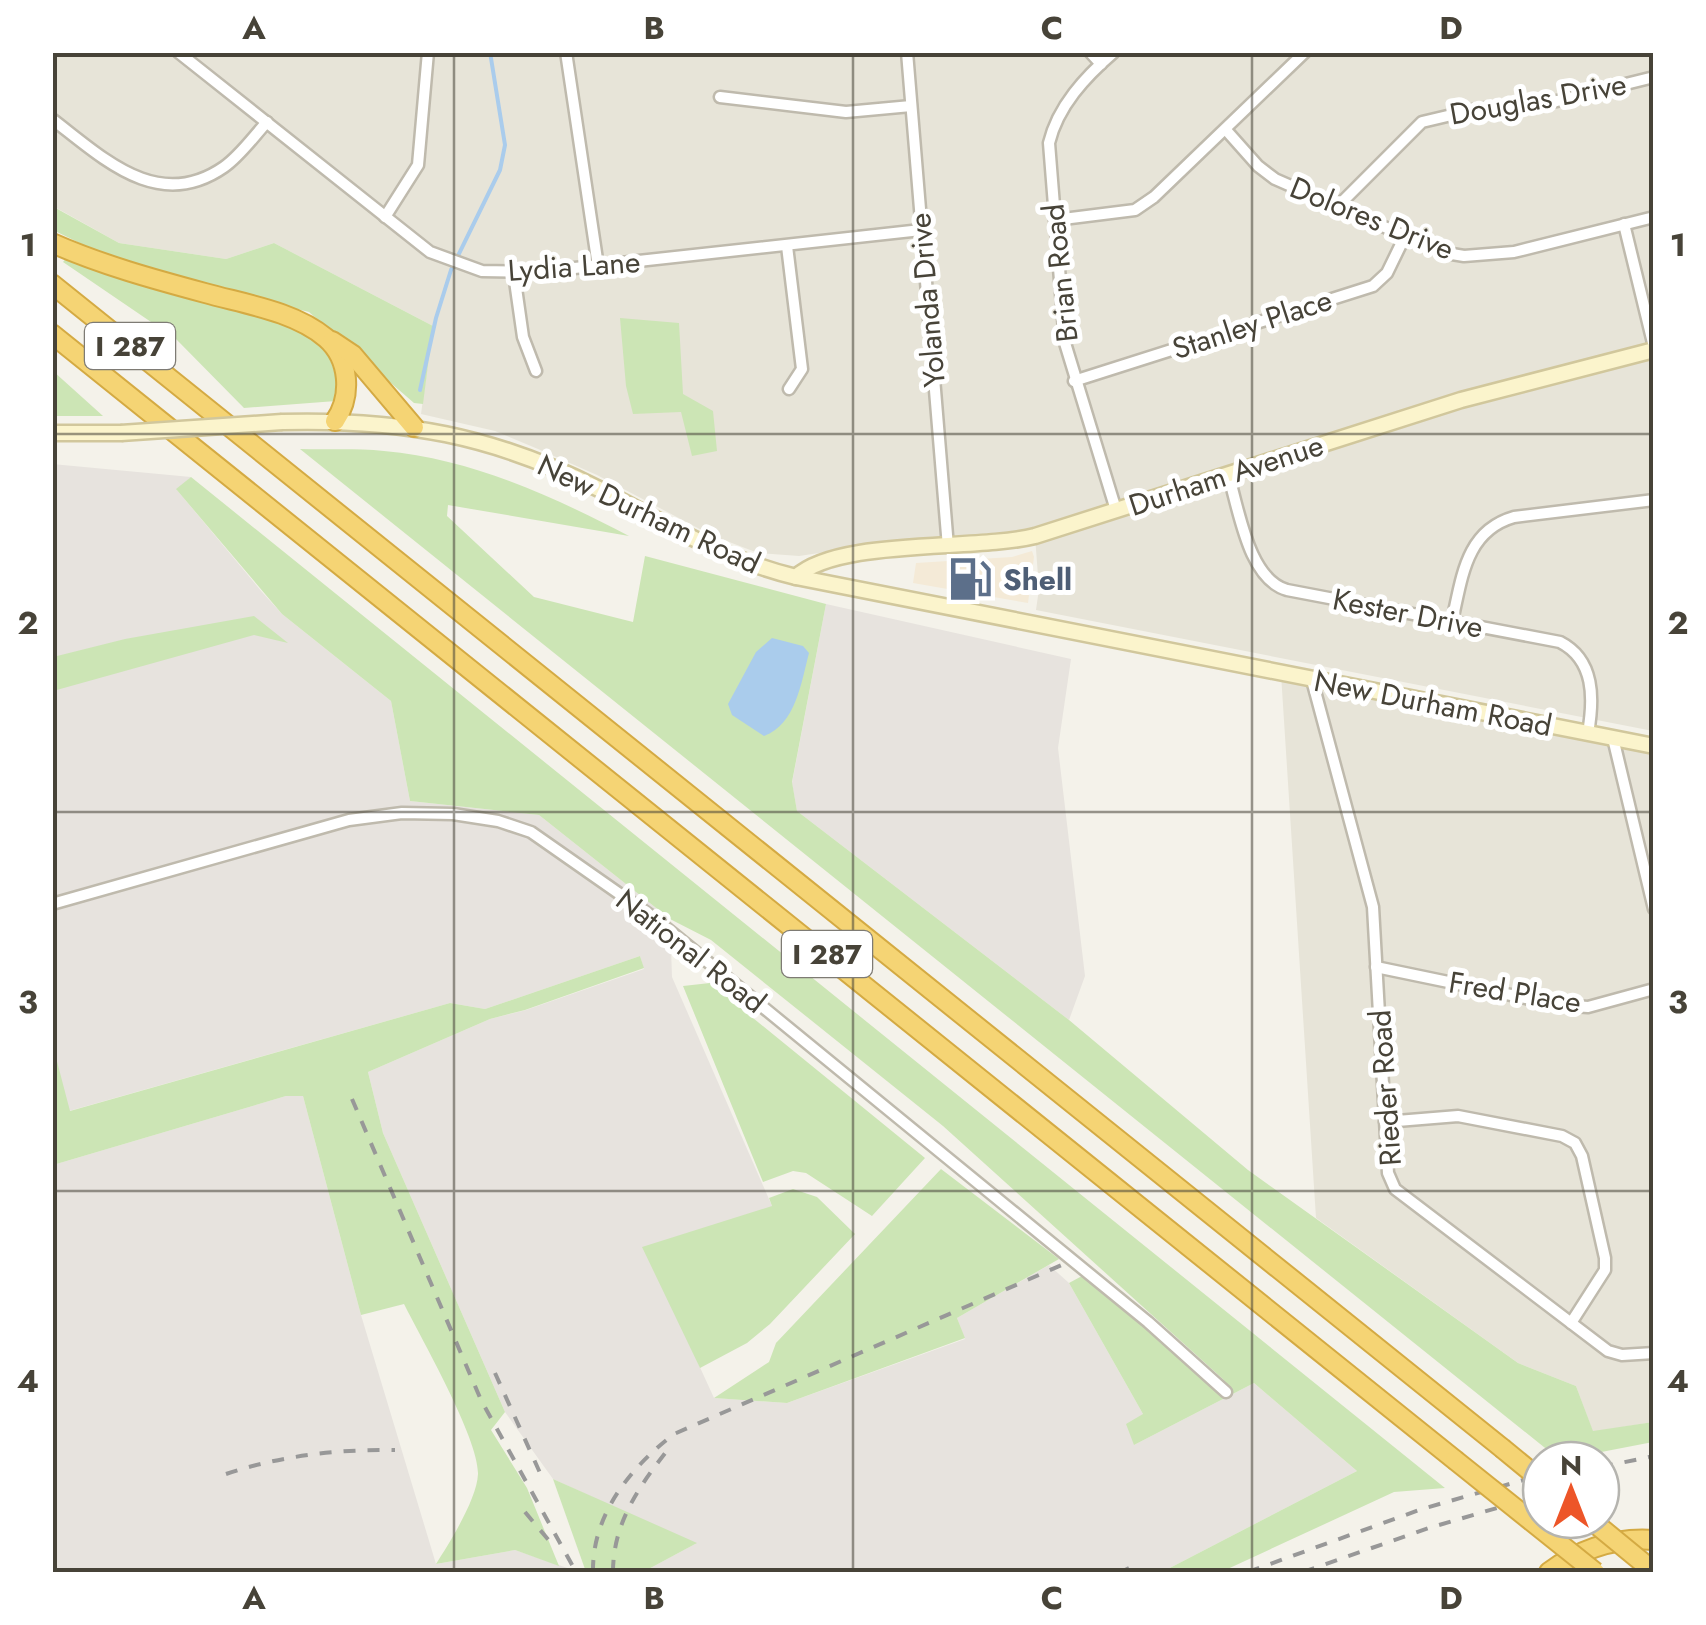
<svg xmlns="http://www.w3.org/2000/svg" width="1706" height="1625" font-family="Jost,sans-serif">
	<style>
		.residential { fill: #e7e4d8 }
		.commercial { fill: #f4ead7 }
		.industrial { fill: #e7e3de }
		.green { fill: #cce5b5 }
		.water { fill: #aaccec }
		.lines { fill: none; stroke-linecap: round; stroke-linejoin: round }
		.stream { stroke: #aaccec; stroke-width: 4 }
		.street-casing { stroke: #bfbaad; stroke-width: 15 }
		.secondary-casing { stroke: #d1c79c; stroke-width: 19 }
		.highway-casing { stroke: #d4aa43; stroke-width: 22 }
		.street { stroke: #fff; stroke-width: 10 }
		.secondary { stroke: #fbf4cc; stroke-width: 14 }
		.highway { stroke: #f5d474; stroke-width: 18 }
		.rail { stroke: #989898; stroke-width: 4; stroke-dasharray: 12 12; stroke-linecap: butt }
		.secondary-bridge-casing { stroke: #d1c79c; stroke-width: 19; stroke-linecap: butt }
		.highway-bridge-casing { stroke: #d4aa43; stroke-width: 22; stroke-linecap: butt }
		.secondary-bridge { stroke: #fbf4cc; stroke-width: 14 }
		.highway-bridge { stroke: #f5d474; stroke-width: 18 }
		.grid { fill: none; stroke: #474338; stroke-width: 2.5; stroke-opacity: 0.55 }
		.labels { text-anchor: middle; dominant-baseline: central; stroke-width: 10; stroke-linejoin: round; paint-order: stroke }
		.shield { fill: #fff; stroke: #7e7b74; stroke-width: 2.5 }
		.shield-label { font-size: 28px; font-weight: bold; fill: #474338 }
		.street-label { font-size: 30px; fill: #474338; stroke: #fff }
		.service-label { font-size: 30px; font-weight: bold; fill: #4e5e75; stroke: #fff; text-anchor: start }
		.neatline { fill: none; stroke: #474338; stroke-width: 4 }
		.grid-label { font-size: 32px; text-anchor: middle; font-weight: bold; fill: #474338 }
	</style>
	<rect width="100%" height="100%" fill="#f4f2ea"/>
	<g class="residential">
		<polygon points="52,53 1653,53 1653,731 1036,610 1039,589 1035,536 887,543 799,556 758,553 711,535 597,475 538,449 495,431 421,414 433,326 274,243 226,259 119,243 53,206"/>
		<polygon points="1281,674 1653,746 1653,1422 1593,1432 1576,1386 1518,1363 1316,1218"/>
	</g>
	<polygon class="commercial" points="1032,551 1034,557 1028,603 913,583 916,563 1012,557"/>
	<g class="industrial">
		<polygon points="52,464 191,477 177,490 262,592 282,614 391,701 410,801 539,815 670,919 672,977 772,1206 682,1328 714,1398 787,1403 965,1339 957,1318 1049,1265 1069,1283 1143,1414 1134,1445 1254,1383 1357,1471 1162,1572 643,1572 695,1544 553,1479 505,1412 383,1133 368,1072 490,1019 526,1010 644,969 640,956 485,1009 450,1003 69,1111 52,1046"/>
		<polygon points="826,604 1071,659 1058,748 1085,976 1069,1020 797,811 792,783"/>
		<polygon points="286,1096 303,1096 361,1315 436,1564 515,1550 579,1572 53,1572 53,1165"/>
	</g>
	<g class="green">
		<polygon points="52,206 119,243 226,259 274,243 433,326 423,404 414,403 309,312 125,265 53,230"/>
		<polygon points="67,257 134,282 290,324 326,348 337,379 336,401 244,408 176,339 63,262"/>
		<polygon points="620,318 679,323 683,394 713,411 717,451 692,456 681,412 633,414 626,386"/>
		<polygon points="53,371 103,416 53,416"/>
		<path d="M300,449C328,450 356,448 384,451C472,459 552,496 629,536L448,505L447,516L534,597L633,622L645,556L826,604L792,782L797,811L1069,1020L1248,1170L1518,1363L1576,1386L1593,1431L1653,1422V1442L1560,1460Z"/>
		<polygon points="191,477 1445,1488 1394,1492 1221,1572 1162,1572 1357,1471 1254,1383 1134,1445 1126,1424 1143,1414 1069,1283 1082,1276 1225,1381 943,1126 711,940 670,919 539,815 410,801 391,701 282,614 176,489"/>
		<polygon points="254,616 288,643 254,635 53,691 53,657 125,639"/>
		<path d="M640,956L644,968L525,1010L490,1019L368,1072L383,1133L505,1412L491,1430L527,1488L559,1566L515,1550L436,1564C450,1542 477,1499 478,1474C479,1439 422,1340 404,1304L361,1315L303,1096H286L53,1165V1046L70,1111L450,1003L485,1009Z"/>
		<polygon points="710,983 925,1158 872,1216 806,1173 793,1171 763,1182 683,986"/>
		<polygon points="941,1169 1059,1259 957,1318 965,1338 787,1403 714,1398 769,1362 776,1343"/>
		<polygon points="793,1189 817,1197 855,1234 770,1324 747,1343 700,1368 642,1247 772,1206 769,1198"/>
		<polygon points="553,1479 697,1543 643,1572 586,1572"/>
	</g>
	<path class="water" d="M772,638L803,646L809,653C801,683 796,724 764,736L732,715L728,704L756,652Z"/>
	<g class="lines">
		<polyline class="stream" points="420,390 436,318 451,270 500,170 505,145 490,52"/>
		<g class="street-casing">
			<g id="street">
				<polyline points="178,52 430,252 482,271 538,272 921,230"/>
				<polyline points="566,52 598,266"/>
				<polyline points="907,52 948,547"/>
				<polyline points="1090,52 1101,64"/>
				<path d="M1114,52C1085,77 1058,106 1049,143L1065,343L1116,510"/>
				<polyline points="720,97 846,112 911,106"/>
				<path d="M52,119C103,158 158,213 224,167C240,156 254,136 267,122"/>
				<polyline points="1226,130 1258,166 1275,179 1405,236 1446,253 1464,256 1514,252 1654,217"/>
				<polyline points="1338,206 1422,122 1477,109 1557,101 1654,77"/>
				<polyline points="385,217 418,165 428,52"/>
				<polyline points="1055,220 1135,210 1154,197 1305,52"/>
				<polyline points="1624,224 1654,347"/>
				<polyline points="787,246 802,369 789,389"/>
				<polyline points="514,274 523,337 536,371"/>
				<polyline points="1074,381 1373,286 1387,273 1405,236"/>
				<path d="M1228,474C1239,509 1248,579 1287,590L1560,642C1595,660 1594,699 1588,733"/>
				<path d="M1452,621C1462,579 1465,531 1514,517L1654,500"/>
				<polyline points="1312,680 1373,907 1388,1173 1395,1189 1608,1351 1622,1355 1654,1353"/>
				<polyline points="1613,738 1654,909"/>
				<polyline points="52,904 349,820 402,813 453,814 498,821 531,832 654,918 1148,1322 1226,1392"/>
				<polyline points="1376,967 1559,1005 1588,1007 1654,989"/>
				<polyline points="1385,1122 1458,1116 1562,1136 1575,1143 1582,1156 1605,1258 1605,1270 1571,1323"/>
			</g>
		</g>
		<g class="secondary-casing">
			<g id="secondary">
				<path d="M282,422C402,419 493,435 601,490C666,524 725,560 796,577L1654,746"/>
				<polyline points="52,433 121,433"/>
				<path d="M796,577C838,538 974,551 1035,536L1461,400L1654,350"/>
			</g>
		</g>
		<g class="highway-casing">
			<g id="highway">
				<path d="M52,243C102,265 153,279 205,293C244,304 294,311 326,338C350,359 352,396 335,421"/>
				<polyline points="52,284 1502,1448"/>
				<polyline points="52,334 1455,1460"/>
				<polyline points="332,341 353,355 414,427"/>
				<path d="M1549,1572C1579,1550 1615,1537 1654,1540"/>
			</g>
		</g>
		<use href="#street" class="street"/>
		<use href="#secondary" class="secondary"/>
		<use href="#highway" class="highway"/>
		<g class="rail">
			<polyline points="352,1099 481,1400 576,1572"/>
			<polyline points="495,1373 541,1475"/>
			<polyline points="1601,1467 1654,1456"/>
			<path d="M226,1474C279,1456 339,1449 395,1450"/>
			<polyline points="525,1512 551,1543"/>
			<path d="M593,1572C592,1514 631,1467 674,1434L1064,1264"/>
			<path d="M613,1572C613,1525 637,1489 666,1452"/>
			<polyline points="1121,1572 1129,1568"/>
			<polyline points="1248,1572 1422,1509 1541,1475"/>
			<polyline points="1303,1572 1429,1528 1541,1495"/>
		</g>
		<g class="secondary-bridge-casing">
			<polyline id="secondary-bridge" points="121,433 282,422"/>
		</g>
		<g class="highway-bridge-casing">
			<g id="highway-bridge">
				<polyline points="1502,1448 1541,1480"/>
				<polyline points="1455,1460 1595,1572"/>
				<polyline points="1591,1520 1647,1566"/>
			</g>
		</g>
		<use href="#secondary-bridge" class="secondary-bridge"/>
		<use href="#highway-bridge" class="highway-bridge"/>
	</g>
	<path class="grid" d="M454,52V1572M853,52V1572M1252,52V1572M52,434H1654M52,812H1654M52,1191H1654"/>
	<defs>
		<g id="fuel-bare" transform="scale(3.45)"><path d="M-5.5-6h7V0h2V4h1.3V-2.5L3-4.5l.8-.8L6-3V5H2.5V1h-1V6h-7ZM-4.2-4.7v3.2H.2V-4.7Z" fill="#5c6f8a" stroke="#fff" stroke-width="2.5" paint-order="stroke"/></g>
	</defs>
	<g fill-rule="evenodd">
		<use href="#fuel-bare" x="970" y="579"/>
	</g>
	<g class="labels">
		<g class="shield">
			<rect x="85" y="323" width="90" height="46" rx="8"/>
			<rect x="782" y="931" width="90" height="46" rx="8"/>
		</g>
		<g class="shield-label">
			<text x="130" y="346">I 287</text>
			<text x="827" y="954">I 287</text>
		</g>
		<g class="street-label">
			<text transform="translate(1538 99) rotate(-10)">Douglas Drive</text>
			<text transform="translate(1372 218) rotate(22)">Dolores Drive</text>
			<text transform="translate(574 266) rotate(-4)">Lydia Lane</text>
			<text transform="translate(1060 273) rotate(-96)">Brian Road</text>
			<text transform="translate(927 300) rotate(-95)">Yolanda Drive</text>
			<text transform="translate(1252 324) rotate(-18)">Stanley Place</text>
			<text transform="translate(1226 475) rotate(-18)">Durham Avenue</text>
			<text transform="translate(649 514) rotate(25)">New Durham Road</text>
			<text transform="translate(1408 613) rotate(11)">Kester Drive</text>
			<text transform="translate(1433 703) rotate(11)">New Durham Road</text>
			<text transform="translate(691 951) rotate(38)">National Road</text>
			<text transform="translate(1515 992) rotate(9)">Fred Place</text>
			<text transform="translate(1385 1088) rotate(-94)">Rieder Road</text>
		</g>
		<g class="service-label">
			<text x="1003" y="579">Shell</text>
		</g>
	</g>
	<rect width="1706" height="1625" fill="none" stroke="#ffffff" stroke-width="110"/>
	<g transform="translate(1571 1490)"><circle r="48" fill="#ffffff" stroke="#b5b4af" stroke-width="2.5"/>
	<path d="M0-8L18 38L0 25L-18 38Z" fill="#ed5528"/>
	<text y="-15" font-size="28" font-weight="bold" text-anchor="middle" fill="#474338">N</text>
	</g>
	<rect x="55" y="55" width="1596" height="1515" class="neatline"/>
	<g class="grid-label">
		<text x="254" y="39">A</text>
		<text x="654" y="39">B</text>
		<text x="1052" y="39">C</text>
		<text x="1451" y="39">D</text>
		<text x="28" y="256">1</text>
		<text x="1678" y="256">1</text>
		<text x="28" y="634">2</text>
		<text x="1678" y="634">2</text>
		<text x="28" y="1013">3</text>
		<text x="1678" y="1013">3</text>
		<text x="28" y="1392">4</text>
		<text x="1678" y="1392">4</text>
		<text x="254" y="1609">A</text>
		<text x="654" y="1609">B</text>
		<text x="1052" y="1609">C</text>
		<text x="1451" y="1609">D</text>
	</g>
</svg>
